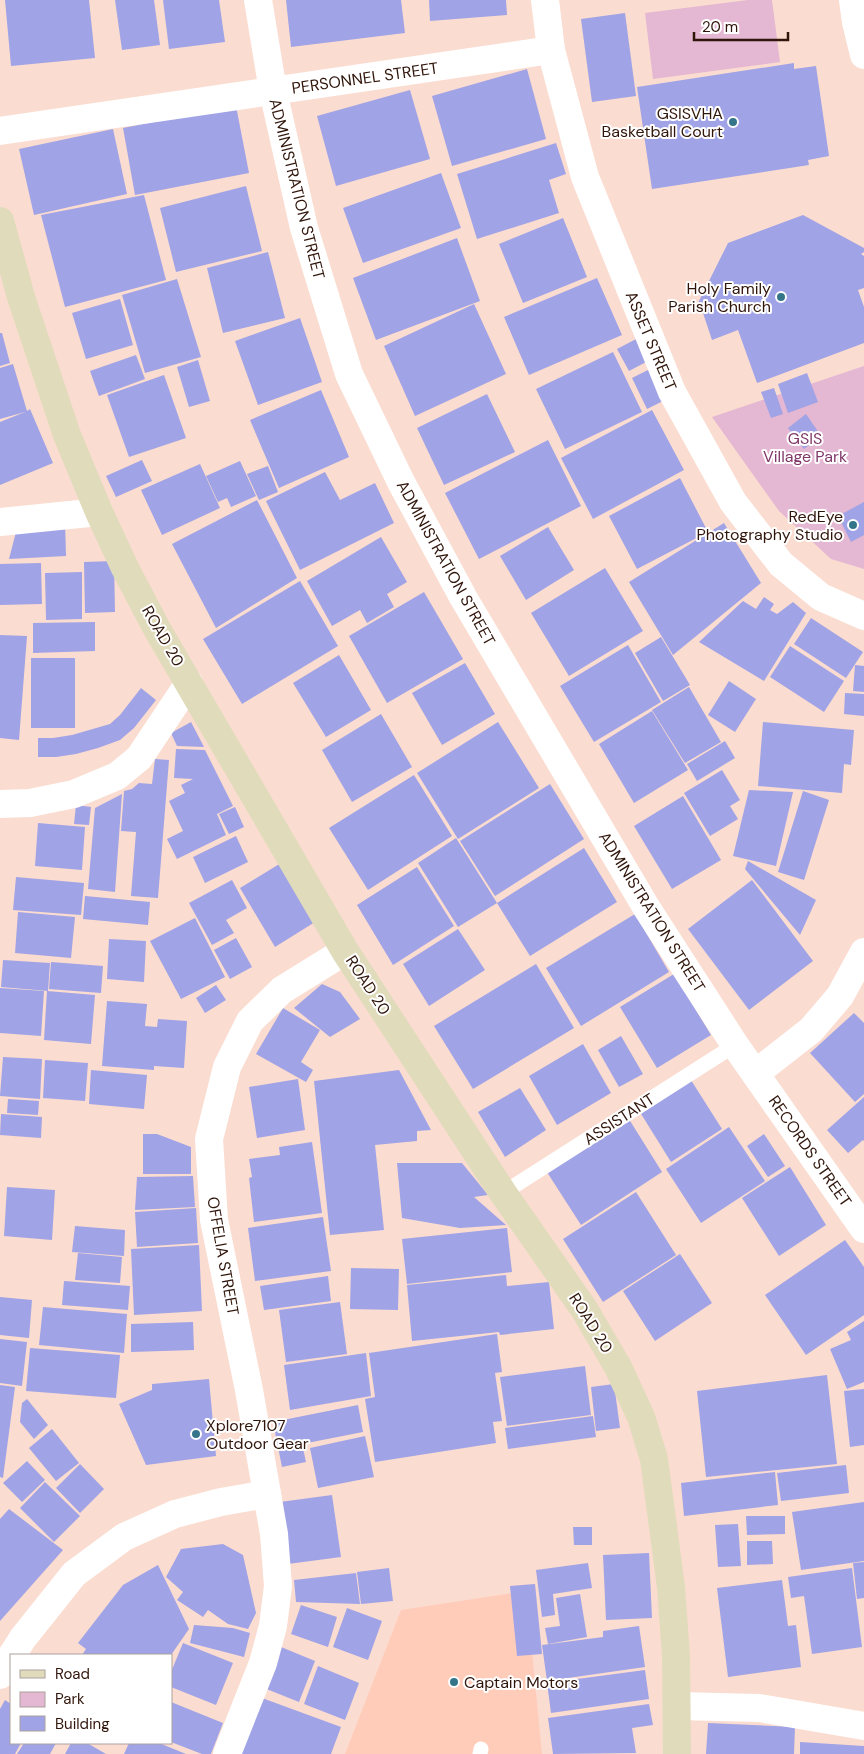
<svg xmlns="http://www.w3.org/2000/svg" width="864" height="1754" font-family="'DM Sans',sans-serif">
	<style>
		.built { fill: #ffccb9 }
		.green { fill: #e4b7d2 }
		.building { fill: #a0a3e6 }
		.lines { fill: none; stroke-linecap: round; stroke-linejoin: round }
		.lane { stroke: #fff; stroke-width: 15 }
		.street { stroke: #fff; stroke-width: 28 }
		.secondary { stroke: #e0dbbb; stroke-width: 28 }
		.poi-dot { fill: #357589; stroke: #fff; stroke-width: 2 }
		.labels { text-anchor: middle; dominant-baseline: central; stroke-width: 4; stroke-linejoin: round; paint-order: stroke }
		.street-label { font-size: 16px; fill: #30150b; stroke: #fff }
		.poi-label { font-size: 16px; fill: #30150b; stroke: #fff; text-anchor: end }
		.park-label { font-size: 16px; fill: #803769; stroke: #fff }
	</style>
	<rect width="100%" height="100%" fill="#fbdcd0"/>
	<polygon class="built" points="526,1591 542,1754 345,1754 401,1610"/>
	<g class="green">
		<polygon points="748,0 772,0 780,62 653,79 645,13"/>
		<polygon points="864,366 864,569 831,559 779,511 712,417"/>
	</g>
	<g class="building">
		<polygon points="5,0 89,0 95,58 11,66"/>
		<polygon points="115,0 154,0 160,45 122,50"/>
		<polygon points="163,0 219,0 225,42 169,49"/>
		<polygon points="286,0 401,0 405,33 291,47"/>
		<polygon points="429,0 506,0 507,15 430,21"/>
		<polygon points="625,13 636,96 592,102 581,19"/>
		<polygon points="794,63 794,69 816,66 829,156 808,160 809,165 652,189 637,87"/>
		<polygon points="527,69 546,139 452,166 432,96"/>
		<polygon points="410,90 430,159 336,186 317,116"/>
		<polygon points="236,106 249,173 135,195 123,128"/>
		<polygon points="113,129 127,194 34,215 19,149"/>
		<polygon points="556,143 566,174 549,180 559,213 477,239 457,174"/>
		<polygon points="441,173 461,228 363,263 343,208"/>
		<polygon points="246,186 262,251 176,272 160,208"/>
		<polygon points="144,195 166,280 65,307 41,215"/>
		<polygon points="803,215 864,248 864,252 861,254 864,256 864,288 858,290 864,307 864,343 757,383 738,330 712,340 702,310 706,304 698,303 728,243"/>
		<polygon points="563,218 587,277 523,303 499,244"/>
		<polygon points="457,238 480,301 376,340 353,278"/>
		<polygon points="268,252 285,318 223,333 207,268"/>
		<polygon points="597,278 622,335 529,375 504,317"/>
		<polygon points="177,279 201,357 145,373 122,295"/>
		<polygon points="120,299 133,345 86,359 72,313"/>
		<polygon points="474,304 506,374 415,416 384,346"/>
		<polygon points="300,318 322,382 258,405 235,341"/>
		<polygon points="0,333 2,333 10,363 0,366"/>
		<polygon points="638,338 650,360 629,371 617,349"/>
		<polygon points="613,352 642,412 565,449 536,389"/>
		<polygon points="136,355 145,379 99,396 90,371"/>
		<polygon points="198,360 210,401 189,407 177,367"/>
		<polygon points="13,364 27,411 30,409 53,463 0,485 0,422 25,412 0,419 0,368"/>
		<polygon points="650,369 665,400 647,409 632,378"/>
		<polygon points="807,373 818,402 788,413 778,384"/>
		<polygon points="164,375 186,438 129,457 107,395"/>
		<polygon points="774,388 783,414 771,418 761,392"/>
		<polygon points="321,390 349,457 279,488 250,420"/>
		<polygon points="487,394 515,452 444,485 417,428"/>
		<polygon points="652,410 684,470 593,519 561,458"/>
		<polygon points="806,414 821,436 804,449 788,428"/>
		<polygon points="548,440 581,506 479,559 445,493"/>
		<polygon points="142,460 152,481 116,497 106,476"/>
		<polygon points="240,461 256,496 231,507 227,498 218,502 206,476"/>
		<polygon points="200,464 220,508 162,535 141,490"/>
		<polygon points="268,466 278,492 259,500 247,474"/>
		<polygon points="325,472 340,500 375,483 394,523 300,570 266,501"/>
		<polygon points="680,478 708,532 637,569 609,516"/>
		<polygon points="257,500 297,578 216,628 172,544"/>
		<polygon points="864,502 864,535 851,542 838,516"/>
		<polygon points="65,521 66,556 9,559 17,528"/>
		<polygon points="724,523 761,583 673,655 629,582"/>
		<polygon points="548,527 574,570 526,600 500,556"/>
		<polygon points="381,537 407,582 387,594 394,607 367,623 360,610 332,626 307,581"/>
		<polygon points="114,561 115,612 85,613 84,562"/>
		<polygon points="41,563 42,604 0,605 0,564"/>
		<polygon points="605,568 643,631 569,676 531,613"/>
		<polygon points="82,572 82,619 46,620 45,573"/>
		<polygon points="300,581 338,646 242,704 203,639"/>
		<polygon points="424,592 463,659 387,703 349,636"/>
		<polygon points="764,597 774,604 770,610 777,614 793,602 806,613 764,681 699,642 743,601 756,609"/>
		<polygon points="811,618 863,652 846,678 794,644"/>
		<polygon points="95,622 95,651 33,653 33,623"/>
		<polygon points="0,635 27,636 19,740 0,738"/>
		<polygon points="661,637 690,685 663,701 635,653"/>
		<polygon points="628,645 661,702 594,742 560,686"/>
		<polygon points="790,646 844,681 824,712 770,677"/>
		<polygon points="339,655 371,710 326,737 293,683"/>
		<rect x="31" y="658" width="44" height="70"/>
		<polygon points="465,663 495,714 442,745 412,693"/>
		<polygon points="855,665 864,666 864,692 853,691"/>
		<polygon points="729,681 756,699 735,732 708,715"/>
		<polygon points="689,687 721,742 685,763 652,710"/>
		<polygon points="141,688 156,700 134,728 120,740 98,748 76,754 56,757 38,757 38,738 53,738 72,735 110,724 120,715"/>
		<polygon points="845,693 864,694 864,716 844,714"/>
		<polygon points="652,711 688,770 634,803 599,744"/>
		<polygon points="381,714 412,767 352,802 322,750"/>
		<polygon points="191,722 204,747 177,746 171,733"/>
		<polygon points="498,722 539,788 458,839 417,773"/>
		<polygon points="763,722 854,730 851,765 844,764 842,793 758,786"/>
		<polygon points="725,741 735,758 697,781 687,764"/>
		<polygon points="176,749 205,750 233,806 217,814 226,835 177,859 167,839 183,831 169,801 185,793 181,785 193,779 174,778"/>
		<polygon points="155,759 169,760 158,898 131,896 136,832 121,831 124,791 132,789 139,783 152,784"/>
		<polygon points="722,770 740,800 730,806 738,819 710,836 684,793"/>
		<polygon points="414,775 452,836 368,890 329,828"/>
		<polygon points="550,784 584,839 495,896 460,841"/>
		<polygon points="749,790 793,792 776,866 733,856"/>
		<polygon points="803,791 829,800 804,880 778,872"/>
		<polygon points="122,794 115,892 88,889 95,808"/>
		<polygon points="683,796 721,860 672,889 634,826"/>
		<polygon points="76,805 91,807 89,825 74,824"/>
		<polygon points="235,807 244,827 229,834 219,814"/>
		<polygon points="38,823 85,827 82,870 35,866"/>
		<polygon points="236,836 248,862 205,883 193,857"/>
		<polygon points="456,838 497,903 458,927 418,863"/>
		<polygon points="584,848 617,902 530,956 497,903"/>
		<polygon points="748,861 816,900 800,935 745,869"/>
		<polygon points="281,863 315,922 275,947 240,888"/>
		<polygon points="417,867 454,926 393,965 357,905"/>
		<polygon points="16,877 84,883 81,915 13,910"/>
		<polygon points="232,880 247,908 226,920 234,933 212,945 189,903"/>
		<polygon points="752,880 813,961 749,1010 688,929"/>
		<polygon points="85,896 150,902 148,925 83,919"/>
		<polygon points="18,912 75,917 71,958 15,953"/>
		<polygon points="635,914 669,972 581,1026 546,968"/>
		<polygon points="195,918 225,977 181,999 150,941"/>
		<polygon points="458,929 485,970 429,1006 403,964"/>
		<polygon points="236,938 252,967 230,979 214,950"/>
		<polygon points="109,939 146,941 144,982 107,979"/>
		<polygon points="3,960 50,963 48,991 1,987"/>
		<polygon points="51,962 103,966 101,993 49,989"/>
		<polygon points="536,964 574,1028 473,1089 434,1026"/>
		<polygon points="674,974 711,1035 657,1068 620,1007"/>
		<polygon points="322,984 340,992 360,1019 330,1037 294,1008"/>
		<polygon points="216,985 226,1000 205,1013 196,998"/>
		<polygon points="0,988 44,991 41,1036 0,1033"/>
		<polygon points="47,991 95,995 91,1044 44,1040"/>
		<polygon points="107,1001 147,1004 145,1026 157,1027 158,1019 187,1021 184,1068 154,1066 154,1070 102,1066"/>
		<polygon points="283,1008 320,1030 301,1062 313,1070 306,1082 256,1054"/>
		<polygon points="854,1013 864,1023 864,1094 855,1102 810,1053"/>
		<polygon points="621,1036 643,1074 619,1087 598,1050"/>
		<polygon points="583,1044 611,1093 557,1125 529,1076"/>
		<polygon points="3,1057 42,1059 40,1099 0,1096"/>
		<polygon points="45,1060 88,1063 85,1101 43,1098"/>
		<polygon points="91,1070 147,1075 144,1109 89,1104"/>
		<polygon points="399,1070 431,1130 417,1131 417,1141 375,1145 384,1230 330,1235 314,1081"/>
		<polygon points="689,1077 722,1129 671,1162 638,1109"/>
		<polygon points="298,1079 305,1130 257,1138 249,1087"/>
		<polygon points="520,1088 546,1130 505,1157 478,1112"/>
		<polygon points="864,1097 864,1141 863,1140 848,1153 827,1130"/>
		<polygon points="8,1099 39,1101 38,1115 7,1113"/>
		<polygon points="1,1114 42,1117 41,1138 0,1135"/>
		<polygon points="627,1116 662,1172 581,1225 545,1169"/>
		<polygon points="729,1127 765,1181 701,1223 666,1169"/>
		<polygon points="143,1134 157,1134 191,1147 191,1174 143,1174"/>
		<polygon points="764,1134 785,1166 768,1177 747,1146"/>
		<polygon points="312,1142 322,1213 254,1222 249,1178 252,1177 249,1159 280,1155 279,1147"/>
		<polygon points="397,1163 462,1163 488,1195 474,1197 506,1225 460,1228 402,1218"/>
		<polygon points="790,1167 826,1225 779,1256 742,1198"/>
		<polygon points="193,1176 195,1207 135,1210 137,1177"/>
		<polygon points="7,1187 55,1190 52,1240 4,1236"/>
		<polygon points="636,1192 676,1255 603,1302 563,1239"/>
		<polygon points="196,1208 198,1243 137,1247 135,1212"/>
		<polygon points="323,1217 331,1271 255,1281 248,1228"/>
		<polygon points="75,1226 125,1230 124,1256 72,1252"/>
		<polygon points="507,1228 512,1272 407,1284 402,1239"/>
		<polygon points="845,1240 864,1267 864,1315 806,1355 765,1295"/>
		<polygon points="199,1245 202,1311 134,1315 131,1249"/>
		<polygon points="78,1253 122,1257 120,1283 75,1280"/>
		<polygon points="680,1254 712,1303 655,1341 623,1291"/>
		<polygon points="351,1268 399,1269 398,1310 350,1309"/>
		<polygon points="506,1275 507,1286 549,1282 554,1329 500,1335 499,1332 412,1341 407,1285"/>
		<polygon points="328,1276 331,1301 264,1310 260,1286"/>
		<polygon points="64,1281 130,1286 128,1310 62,1305"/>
		<polygon points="0,1297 32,1300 29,1338 0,1335"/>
		<polygon points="340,1302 347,1354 286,1362 279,1310"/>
		<polygon points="43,1307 127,1314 124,1353 39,1345"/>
		<polygon points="864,1321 864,1382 847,1389 830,1349 851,1340 847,1332"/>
		<polygon points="193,1322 194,1350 131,1352 131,1324"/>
		<polygon points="497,1334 502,1372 495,1373 502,1421 493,1422 496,1443 375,1462 365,1399 375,1397 369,1353"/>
		<polygon points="0,1339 27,1342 22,1386 0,1383"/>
		<polygon points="30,1348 120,1355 116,1398 26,1391"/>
		<polygon points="366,1353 371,1396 290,1410 284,1365"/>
		<polygon points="585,1366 591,1415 507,1426 500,1377"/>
		<polygon points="827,1375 837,1464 706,1477 697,1391"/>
		<polygon points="209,1379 216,1456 146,1465 119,1404 152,1390 152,1384"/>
		<polygon points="614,1384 620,1428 596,1431 591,1387"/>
		<polygon points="0,1385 15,1387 3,1478 0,1477"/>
		<polygon points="864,1389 864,1445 850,1447 844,1391"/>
		<polygon points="27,1399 48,1425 34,1439 20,1422 22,1403"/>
		<polygon points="358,1405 363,1432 302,1444 306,1462 282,1467 273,1422"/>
		<polygon points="593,1416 596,1437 508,1449 505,1428"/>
		<polygon points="52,1429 79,1463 56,1481 29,1448"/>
		<polygon points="365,1436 374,1477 318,1488 310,1448"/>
		<polygon points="27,1461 45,1480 22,1502 3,1483"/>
		<polygon points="80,1464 104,1489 80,1513 56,1488"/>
		<polygon points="846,1465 849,1493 781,1501 777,1473"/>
		<polygon points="775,1472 778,1505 684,1516 681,1483"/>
		<polygon points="45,1482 80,1516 54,1542 20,1508"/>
		<polygon points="332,1495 341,1557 288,1564 280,1502"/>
		<polygon points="864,1502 864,1561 801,1570 792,1512"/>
		<polygon points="9,1509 63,1550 0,1621 0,1519"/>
		<polygon points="746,1516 785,1516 785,1534 747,1535"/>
		<polygon points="738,1524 741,1566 718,1567 715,1525"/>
		<polygon points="573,1527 592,1527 592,1545 574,1545"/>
		<polygon points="747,1541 772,1541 773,1564 747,1565"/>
		<polygon points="223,1544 243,1555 256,1613 248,1629 228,1624 208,1610 203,1617 177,1600 183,1592 166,1577 181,1549"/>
		<polygon points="649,1553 652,1618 606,1620 603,1555"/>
		<polygon points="864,1562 864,1598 857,1599 853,1563"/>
		<polygon points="588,1563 592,1588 553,1594 555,1615 542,1617 536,1570"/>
		<polygon points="158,1565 189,1629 171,1655 82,1655 86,1649 78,1643 123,1585"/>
		<polygon points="389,1568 393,1601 361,1604 357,1572"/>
		<polygon points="852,1568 862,1647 812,1654 804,1596 791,1598 788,1577"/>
		<polygon points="356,1573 360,1604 296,1602 294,1580"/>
		<polygon points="782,1580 788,1626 796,1625 801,1667 728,1677 717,1588"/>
		<polygon points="535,1584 542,1654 517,1656 510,1586"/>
		<polygon points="580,1594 587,1637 548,1644 545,1628 560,1626 556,1598"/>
		<polygon points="301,1605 337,1617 328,1647 291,1634"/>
		<polygon points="347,1608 382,1621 368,1660 333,1647"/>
		<polygon points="194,1625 233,1628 250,1633 244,1657 190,1643"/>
		<polygon points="639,1626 645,1667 547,1681 542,1645 603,1637 603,1631"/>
		<polygon points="183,1643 233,1663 216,1705 171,1687 171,1672"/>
		<polygon points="281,1647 315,1661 299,1702 264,1688"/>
		<polygon points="318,1666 359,1683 345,1720 304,1704"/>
		<polygon points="645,1670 649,1699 551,1713 547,1683"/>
		<polygon points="262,1698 341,1727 331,1754 241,1754"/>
		<polygon points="5,1700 11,1704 11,1743 21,1743 15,1754 0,1754 0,1709"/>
		<polygon points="171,1702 223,1723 211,1754 202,1754 171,1742"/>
		<polygon points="649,1704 653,1725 632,1728 636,1753 553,1754 548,1718"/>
		<polygon points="708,1723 795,1727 794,1754 706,1754"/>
		<polygon points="800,1742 864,1746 864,1754 800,1754"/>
		<polygon points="24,1743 56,1743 50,1754 17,1754"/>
		<polygon points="71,1743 87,1743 106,1754 65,1754"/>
		<polygon points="129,1743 159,1743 186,1754 124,1754"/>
	</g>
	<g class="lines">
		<g class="lane">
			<polyline points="503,1193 735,1045"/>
			<polyline points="480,1754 481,1749"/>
		</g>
		<g class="street">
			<polyline points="258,0 273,91 304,228 349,374 401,482 463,597 646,907 735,1045 864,1229"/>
			<polyline points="545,0 551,50 585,177 672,392 733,502 781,564 821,597 864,616"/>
			<polyline points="853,0 856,22 864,55"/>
			<polyline points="0,131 551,50"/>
			<polyline points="0,522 99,512"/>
			<polyline points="0,804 30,803 74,794 117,776 139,758 189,683"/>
			<polyline points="756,1073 811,1030 840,996 864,952"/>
			<polyline points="12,1655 23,1638 74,1574 124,1537 175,1514 221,1502 267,1494"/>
			<polyline points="0,1675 11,1657"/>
			<polyline points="677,1706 759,1708 864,1726"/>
			<polyline points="227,1754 263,1663 273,1626 278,1586 274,1534 249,1390 214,1220 209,1139 227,1067 250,1021 282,990 345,951"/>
		</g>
		<polyline class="secondary" points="0,221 21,297 67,435 99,512 125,568 157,629 345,951 503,1193 584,1309 618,1367 641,1417 654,1459 671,1587 676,1656 677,1754"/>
	</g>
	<g class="poi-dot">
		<circle cx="733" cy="122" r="5"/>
		<circle cx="781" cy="297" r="5"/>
		<circle cx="853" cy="525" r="5"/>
		<circle cx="196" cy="1434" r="5"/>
		<circle cx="454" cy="1682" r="5"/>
	</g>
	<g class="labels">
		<g class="street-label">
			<text transform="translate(365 78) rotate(-8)">PERSONNEL STREET</text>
			<text transform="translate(297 189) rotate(76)">ADMINISTRATION STREET</text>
			<text transform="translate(651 341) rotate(67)">ASSET STREET</text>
			<text transform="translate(446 563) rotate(61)">ADMINISTRATION STREET</text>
			<text transform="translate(163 636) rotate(60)">ROAD 20</text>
			<text transform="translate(652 912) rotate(58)">ADMINISTRATION STREET</text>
			<text transform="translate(368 985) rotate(57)">ROAD 20</text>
			<text transform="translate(619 1119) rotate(-33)">ASSISTANT</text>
			<text transform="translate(810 1151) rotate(55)">RECORDS STREET</text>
			<text transform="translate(223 1256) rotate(80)">OFFELIA STREET</text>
			<text transform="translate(591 1323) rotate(58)">ROAD 20</text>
		</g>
		<g class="poi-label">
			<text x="723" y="113">GSISVHA<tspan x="723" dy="18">Basketball Court</tspan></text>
			<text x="771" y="288">Holy Family<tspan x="771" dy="18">Parish Church</tspan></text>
			<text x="843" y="516">RedEye<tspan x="843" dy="18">Photography Studio</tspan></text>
			<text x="206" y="1425" text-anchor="start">Xplore7107<tspan x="206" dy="18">Outdoor Gear</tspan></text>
			<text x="464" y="1682" text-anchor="start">Captain Motors</text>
		</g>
		<g class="park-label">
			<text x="805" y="438">GSIS<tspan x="805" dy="18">Village Park</tspan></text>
		</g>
	</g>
	<rect x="10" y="1654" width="162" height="90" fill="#ffffff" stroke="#aca19d"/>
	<rect x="20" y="1670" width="25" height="8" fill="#e0dbbb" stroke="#aca19d"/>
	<text x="55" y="1679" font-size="15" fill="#30150b">Road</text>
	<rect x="20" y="1692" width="25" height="15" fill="#e4b7d2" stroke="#aca19d"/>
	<text x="55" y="1704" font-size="15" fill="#30150b">Park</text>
	<rect x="20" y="1716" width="25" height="15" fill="#a0a3e6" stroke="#aca19d"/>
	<text x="55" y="1729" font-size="15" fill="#30150b">Building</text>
	<path d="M694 32v8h94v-8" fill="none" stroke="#30150b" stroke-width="2.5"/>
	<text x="702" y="32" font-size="15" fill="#30150b" stroke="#ffffff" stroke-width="4" paint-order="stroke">20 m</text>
</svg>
